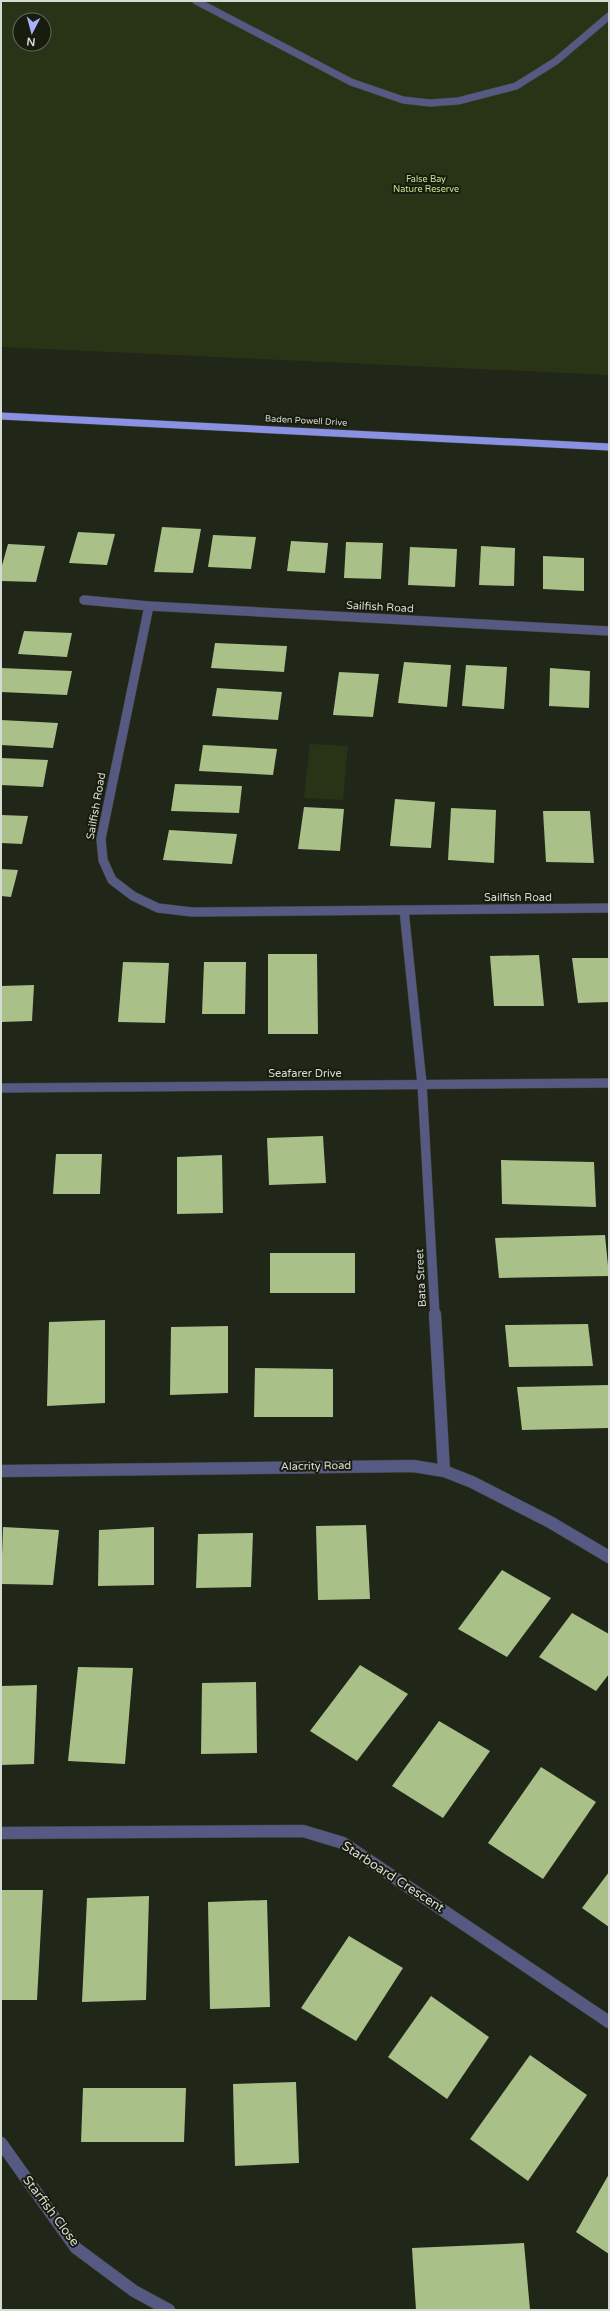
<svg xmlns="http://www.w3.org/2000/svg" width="610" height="2311" font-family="'Varela Round',sans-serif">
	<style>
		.green { fill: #293417; fill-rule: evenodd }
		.building { fill: #a9c188 }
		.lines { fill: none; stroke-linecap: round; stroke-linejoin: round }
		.lane-casing { stroke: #3d4336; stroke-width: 8 }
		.street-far1-casing { stroke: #3d4336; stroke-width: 10 }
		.street-casing { stroke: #3d4336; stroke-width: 13 }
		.primary-casing { stroke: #3d4336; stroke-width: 8 }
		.lane { stroke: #565a82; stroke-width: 7 }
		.street-far1 { stroke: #565a82; stroke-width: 9 }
		.street { stroke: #565a82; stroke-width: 12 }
		.primary { stroke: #8a90e2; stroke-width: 7 }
		.labels { text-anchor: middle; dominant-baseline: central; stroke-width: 4; stroke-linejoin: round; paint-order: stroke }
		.far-park-label { font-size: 9px; fill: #c3e492; stroke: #171c0e }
		.far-street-label { font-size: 9px; fill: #d6dbd1; stroke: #171c0e }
		.street-label { font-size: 11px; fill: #d6dbd1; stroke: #171c0e }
		.near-street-label { font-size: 13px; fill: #d6dbd1; stroke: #171c0e }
	</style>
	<rect width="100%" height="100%" fill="#202618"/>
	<g class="green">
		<path d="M1,1H609V375L1,347ZM20,20H44V44H20Z"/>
		<polygon points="310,744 348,746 343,800 304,798"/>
	</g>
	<g class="building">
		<polygon points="162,527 201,529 193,573 154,572"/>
		<polygon points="78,532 115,534 107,565 69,563"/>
		<polygon points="213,535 256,537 251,569 208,567"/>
		<polygon points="291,541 328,543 325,573 287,571"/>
		<polygon points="346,542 383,543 381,579 344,578"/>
		<polygon points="8,544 45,546 36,582 1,581 1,569"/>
		<polygon points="481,546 515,548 514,586 479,585"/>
		<polygon points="410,547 457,549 455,587 408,585"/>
		<polygon points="543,556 584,558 584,591 543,589"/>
		<polygon points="24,631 72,633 67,657 18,654"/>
		<polygon points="215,643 287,646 284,672 211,668"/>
		<polygon points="404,662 451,665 447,707 398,703"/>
		<polygon points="466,665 507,667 504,709 462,706"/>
		<polygon points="1,668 72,671 67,695 1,692"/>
		<polygon points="550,668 590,671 589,708 549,706"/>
		<polygon points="339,672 379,674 373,717 333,715"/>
		<polygon points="217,688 282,692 278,720 212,716"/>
		<polygon points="1,720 58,723 53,748 1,745"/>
		<polygon points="203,745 277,749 273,775 199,771"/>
		<polygon points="1,758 48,760 43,787 1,785"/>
		<polygon points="175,784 242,786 239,813 171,811"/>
		<polygon points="395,799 435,802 431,848 390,846"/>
		<polygon points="304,807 344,809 340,851 298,849"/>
		<polygon points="451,808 496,810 494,863 448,860"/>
		<polygon points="543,811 590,811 594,863 546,862"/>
		<polygon points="1,815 28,816 22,844 1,843"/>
		<polygon points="169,830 237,834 232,864 163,860"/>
		<polygon points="1,869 18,870 11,897 1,896"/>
		<polygon points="268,954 317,954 318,1034 268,1034"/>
		<polygon points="539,955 544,1006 494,1006 490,956"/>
		<polygon points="572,958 609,958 609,1002 578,1003"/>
		<polygon points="123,962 169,963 165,1023 118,1022"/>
		<polygon points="204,962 246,962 245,1014 202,1014"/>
		<polygon points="34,985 32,1021 1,1022 1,986"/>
		<polygon points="323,1136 326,1183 269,1185 267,1138"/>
		<polygon points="56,1154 102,1154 100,1194 53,1194"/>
		<polygon points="222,1155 223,1213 177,1214 177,1157"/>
		<polygon points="501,1160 594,1162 596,1207 502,1204"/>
		<polygon points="605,1235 609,1276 499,1278 495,1238"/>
		<rect x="270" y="1253" width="85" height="40"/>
		<polygon points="105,1320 105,1403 47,1406 49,1322"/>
		<polygon points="588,1324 593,1366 509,1367 505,1325"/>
		<polygon points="228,1326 228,1393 170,1395 171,1327"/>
		<polygon points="255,1368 333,1369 333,1417 254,1417"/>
		<polygon points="609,1385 609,1428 522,1430 517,1387"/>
		<polygon points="366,1525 370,1599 318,1600 316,1526"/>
		<polygon points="3,1527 59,1530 53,1585 1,1584"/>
		<polygon points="154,1527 154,1585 98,1586 99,1530"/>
		<polygon points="253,1533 251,1587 196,1588 198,1534"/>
		<polygon points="502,1570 551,1598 507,1657 458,1629"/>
		<polygon points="572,1613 609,1634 609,1674 596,1691 539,1657"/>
		<polygon points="360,1665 408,1694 357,1761 310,1731"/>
		<polygon points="78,1667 133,1668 125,1764 68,1761"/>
		<polygon points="256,1682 257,1753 201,1754 202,1683"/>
		<polygon points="37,1685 34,1764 1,1765 1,1686"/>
		<polygon points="439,1721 490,1751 443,1818 392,1786"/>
		<polygon points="541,1767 596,1802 543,1879 488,1843"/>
		<polygon points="609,1872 609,1927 582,1908"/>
		<polygon points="1,1890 43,1890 37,2000 1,2000"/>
		<polygon points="149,1896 146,2000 82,2002 87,1898"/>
		<polygon points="267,1900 270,2007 210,2009 208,1902"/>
		<polygon points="349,1936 403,1968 356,2041 301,2008"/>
		<polygon points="431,1996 489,2037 447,2099 388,2057"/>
		<polygon points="530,2055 587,2095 528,2181 470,2139"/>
		<polygon points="296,2082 299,2163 235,2166 233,2084"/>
		<polygon points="83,2088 186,2088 184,2142 81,2142"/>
		<polygon points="609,2174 609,2254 576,2232"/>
		<polygon points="524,2243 530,2310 416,2310 412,2248"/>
	</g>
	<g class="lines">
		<g class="lane-casing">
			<polyline id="lane" points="196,1 351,82 403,100 430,103 458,101 516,86 556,61 609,16"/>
		</g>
		<g class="street-far1-casing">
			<g id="street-far1">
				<polyline points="84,600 149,606 609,631"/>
				<polyline points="149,606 101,839 103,860 112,880 133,896 158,908 192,912 609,908"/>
				<polyline points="404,910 422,1084 435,1315"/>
				<polyline points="1,1088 609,1083"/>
			</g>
		</g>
		<g class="street-casing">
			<g id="street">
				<polyline points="435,1314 444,1471"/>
				<polyline points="1,1471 413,1466 444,1471 472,1482 550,1522 609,1557"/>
				<polyline points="1,1833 303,1831 343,1843 609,2022"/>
				<polyline points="1,2143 76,2248 134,2291 169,2310"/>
			</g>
		</g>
		<g class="primary-casing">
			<polyline id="primary" points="1,416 609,447"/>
		</g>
		<use href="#lane" class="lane"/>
		<use href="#street-far1" class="street-far1"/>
		<use href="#street" class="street"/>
		<use href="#primary" class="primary"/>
	</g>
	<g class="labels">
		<g class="far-park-label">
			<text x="426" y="179">False Bay<tspan x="426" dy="10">Nature Reserve</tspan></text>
		</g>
		<g class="far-street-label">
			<text transform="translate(306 421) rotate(3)">Baden Powell Drive</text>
		</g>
		<g class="street-label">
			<text transform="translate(380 607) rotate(3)">Sailfish Road</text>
			<text transform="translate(96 806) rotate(-80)">Sailfish Road</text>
			<text x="518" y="897">Sailfish Road</text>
			<text x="305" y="1073">Seafarer Drive</text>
			<text transform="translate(421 1278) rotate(-93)">Bata Street</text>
			<text transform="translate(316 1466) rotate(-1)">Alacrity Road</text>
		</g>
		<g class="near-street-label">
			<text transform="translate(393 1877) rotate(33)">Starboard Crescent</text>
			<text transform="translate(51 2211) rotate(53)">Starfish Close</text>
		</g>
	</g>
	<rect width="610" height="2311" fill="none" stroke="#d6dbd1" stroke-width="4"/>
	<g transform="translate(32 32) rotate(186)"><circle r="19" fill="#171c0e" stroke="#63685c"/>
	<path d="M0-3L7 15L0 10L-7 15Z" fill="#a9b0fc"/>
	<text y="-6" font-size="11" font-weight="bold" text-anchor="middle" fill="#d6dbd1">N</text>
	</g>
</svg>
